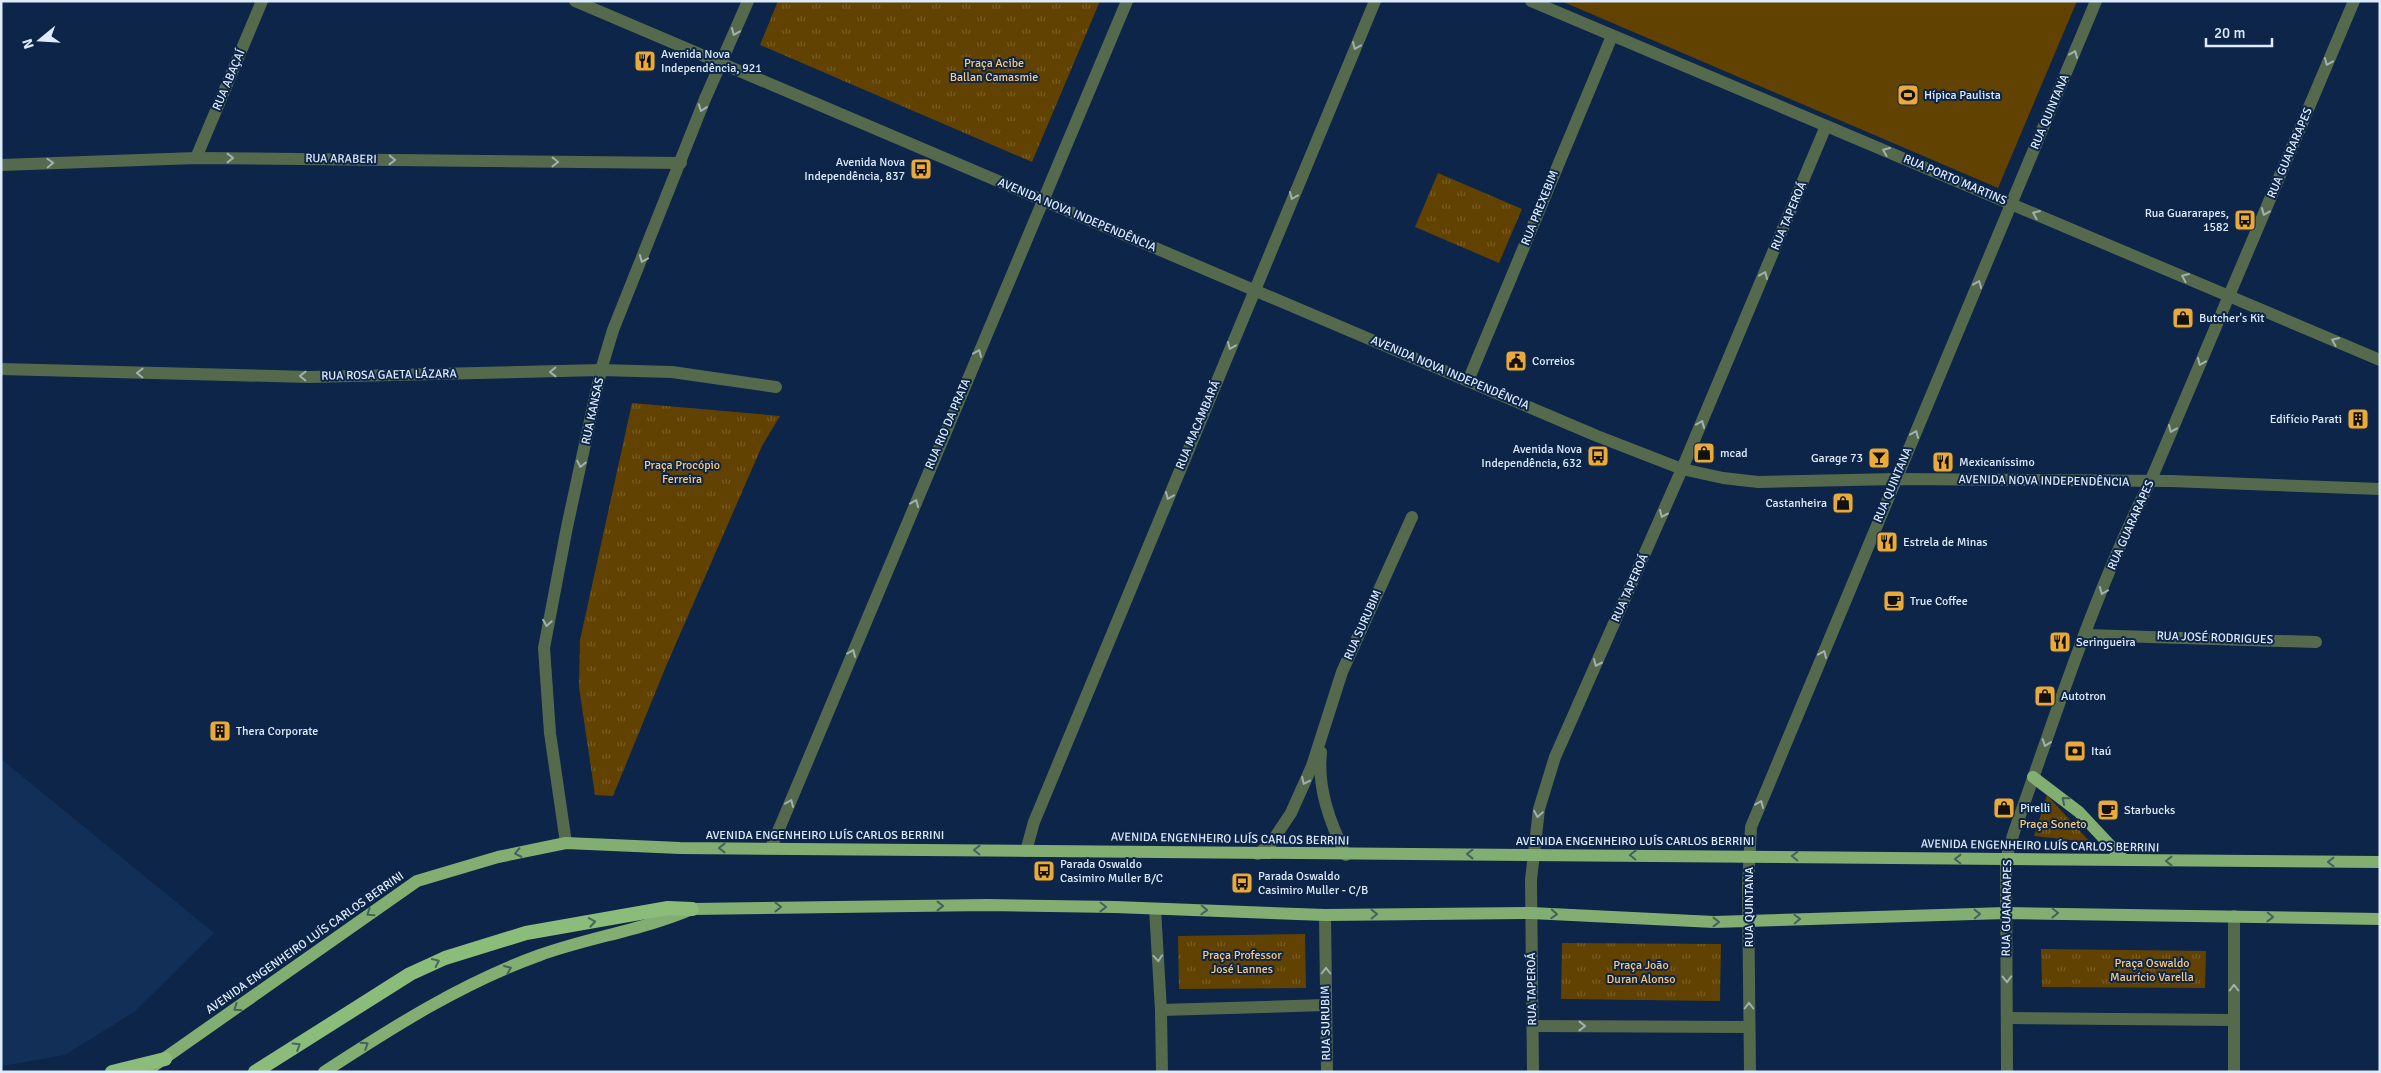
<svg xmlns="http://www.w3.org/2000/svg" width="2381" height="1073" font-family="Signika,sans-serif">
	<style>
		.built { fill: #123057 }
		.grass { fill: url(#grass-tufts) }
		.pitch { fill: #624200 }
		.lines { fill: none; stroke-linecap: round; stroke-linejoin: round }
		.minor { stroke: #556a4d; stroke-width: 12 }
		.tertiary { stroke: #556a4d; stroke-width: 12 }
		.primary { stroke: #83ae72; stroke-width: 12 }
		.trunk { stroke: #8cbc7a; stroke-width: 14 }
		.oneway { stroke: #a0b1ae }
		.oneway2 { stroke: #42635b }
		.oneway3 { stroke: #46695e }
		.labels { text-anchor: middle; dominant-baseline: central; stroke-width: 4; stroke-linejoin: round; paint-order: stroke }
		.poi-label { font-size: 12px; fill: #deebfd; stroke: #0c2548; text-anchor: start }
		.park-label { font-size: 12px; fill: #fcc878; stroke: #0c2548 }
		.street-label { font-size: 12px; fill: #deebfd; stroke: #0c2548 }
	</style>
	<defs>
		<pattern id="grass-tufts" width="24" height="20" patternUnits="userSpaceOnUse" patternTransform="scale(1.25)"><rect width="24" height="20" fill="#624200"/><path d="M3 7l-1-3M5 7V3M7 7l1-3M15 17l-1-3M17 17v-4M19 17l1-3" fill="none" stroke="#785d26"/></pattern>
	</defs>
	<rect width="100%" height="100%" fill="#0c2548"/>
	<polygon class="built" points="1,759 214,933 134,1012 65,1055 2,1066"/>
	<g class="grass">
		<polygon points="778,1 1100,1 1032,162 760,45"/>
		<polygon points="1438,173 1522,209 1499,263 1415,227"/>
		<polygon points="632,403 780,416 762,446 667,664 613,796 595,795 579,687 580,640"/>
		<polygon points="2047,795 2090,842 2034,836"/>
		<polygon points="1305,934 1306,988 1179,989 1178,936"/>
		<polygon points="1562,943 1721,944 1720,1001 1561,999"/>
		<polygon points="2041,949 2206,951 2205,988 2042,987"/>
	</g>
	<polygon class="pitch" points="1561,1 2077,1 1998,188"/>
	<g class="lines">
		<g class="minor">
			<polyline points="575,1 1597,436 1682,469 1723,478 1758,482 1896,479 2171,481 2380,489"/>
			<polyline points="1531,1 2380,360"/>
			<polyline points="196,158 262,1"/>
			<polyline points="1,165 196,158 681,163"/>
			<polyline points="1,369 309,377 601,370 672,372 776,387"/>
			<polyline points="1468,381 1612,36"/>
			<polyline points="2085,635 2316,642"/>
			<path d="M1321,752C1317,788 1330,823 1346,855"/>
			<polyline points="566,843 550,733 544,648 567,527 601,370 613,330 705,99 748,1"/>
			<polyline points="771,848 1127,1"/>
			<polyline points="1026,851 1034,822 1375,1"/>
			<polyline points="1258,854 1271,843 1291,813 1312,766 1342,672 1412,517"/>
			<polyline points="1155,909 1161,1010 1162,1072"/>
			<polyline points="1325,915 1327,1072"/>
			<polyline points="2234,916 2234,1072"/>
			<polyline points="1161,1010 1326,1005"/>
			<polyline points="2007,1018 2234,1020"/>
			<polyline points="1533,1026 1749,1027"/>
			<polyline points="1533,1072 1531,880 1539,809 1555,757 1682,469 1826,126"/>
			<polyline points="1750,1072 1748,887 1751,827 2096,1"/>
		</g>
		<path class="tertiary" d="M2007,1072L2006,859L2014,832C2056,715 2094,593 2150,482L2354,1"/>
		<g class="primary">
			<polyline points="2033,777 2079,812 2124,860"/>
			<polyline points="145,1072 417,881 498,857 566,843 680,848 2380,862"/>
			<path d="M324,1072C393,1027 462,983 540,955C590,937 643,930 692,909L987,905L1115,907L1325,915L1531,913L1714,922L2006,913L2380,919"/>
		</g>
		<g class="trunk">
			<polyline points="112,1072 165,1059"/>
			<polyline points="255,1072 410,974 445,958 526,933 668,908 692,909"/>
		</g>
	</g>
	<defs><path id="oneway-chevron" d="M-2-3.5L2.5 0L-2 3.5" fill="none" stroke-width="1.6" stroke-linecap="round" stroke-linejoin="round" transform="scale(1.25)"/></defs>
	<g class="oneway">
		<use href="#oneway-chevron" transform="translate(735 32) rotate(113)"/>
		<use href="#oneway-chevron" transform="translate(1356 46) rotate(113)"/>
		<use href="#oneway-chevron" transform="translate(2074 54) rotate(-67)"/>
		<use href="#oneway-chevron" transform="translate(2328 62) rotate(113)"/>
		<use href="#oneway-chevron" transform="translate(702 108) rotate(110)"/>
		<use href="#oneway-chevron" transform="translate(1886 151) rotate(-157)"/>
		<use href="#oneway-chevron" transform="translate(230 158)"/>
		<use href="#oneway-chevron" transform="translate(392 160) rotate(1)"/>
		<use href="#oneway-chevron" transform="translate(555 162) rotate(1)"/>
		<use href="#oneway-chevron" transform="translate(50 163) rotate(-2)"/>
		<use href="#oneway-chevron" transform="translate(1293 196) rotate(113)"/>
		<use href="#oneway-chevron" transform="translate(2265 212) rotate(113)"/>
		<use href="#oneway-chevron" transform="translate(2036 214) rotate(-157)"/>
		<use href="#oneway-chevron" transform="translate(643 259) rotate(112)"/>
		<use href="#oneway-chevron" transform="translate(1764 275) rotate(-67)"/>
		<use href="#oneway-chevron" transform="translate(2185 277) rotate(-157)"/>
		<use href="#oneway-chevron" transform="translate(1978 284) rotate(-67)"/>
		<use href="#oneway-chevron" transform="translate(2335 341) rotate(-157)"/>
		<use href="#oneway-chevron" transform="translate(1231 346) rotate(113)"/>
		<use href="#oneway-chevron" transform="translate(978 353) rotate(-67)"/>
		<use href="#oneway-chevron" transform="translate(2201 362) rotate(113)"/>
		<use href="#oneway-chevron" transform="translate(553 372) rotate(179)"/>
		<use href="#oneway-chevron" transform="translate(140 373) rotate(-179)"/>
		<use href="#oneway-chevron" transform="translate(303 376) rotate(-179)"/>
		<use href="#oneway-chevron" transform="translate(1701 424) rotate(-67)"/>
		<use href="#oneway-chevron" transform="translate(2172 429) rotate(113)"/>
		<use href="#oneway-chevron" transform="translate(1915 434) rotate(-67)"/>
		<use href="#oneway-chevron" transform="translate(581 464) rotate(102)"/>
		<use href="#oneway-chevron" transform="translate(1169 496) rotate(113)"/>
		<use href="#oneway-chevron" transform="translate(915 503) rotate(-67)"/>
		<use href="#oneway-chevron" transform="translate(1663 514) rotate(114)"/>
		<use href="#oneway-chevron" transform="translate(2103 591) rotate(112)"/>
		<use href="#oneway-chevron" transform="translate(547 623) rotate(99)"/>
		<use href="#oneway-chevron" transform="translate(852 653) rotate(-67)"/>
		<use href="#oneway-chevron" transform="translate(1823 654) rotate(-67)"/>
		<use href="#oneway-chevron" transform="translate(1597 663) rotate(114)"/>
		<use href="#oneway-chevron" transform="translate(2046 743) rotate(110)"/>
		<use href="#oneway-chevron" transform="translate(1305 781) rotate(115)"/>
		<use href="#oneway-chevron" transform="translate(790 803) rotate(-67)"/>
		<use href="#oneway-chevron" transform="translate(1760 804) rotate(-67)"/>
		<use href="#oneway-chevron" transform="translate(1538 814) rotate(99)"/>
		<use href="#oneway-chevron" transform="translate(1158 958) rotate(86)"/>
		<use href="#oneway-chevron" transform="translate(1326 971) rotate(-90)"/>
		<use href="#oneway-chevron" transform="translate(2007 979) rotate(89)"/>
		<use href="#oneway-chevron" transform="translate(2234 988) rotate(-90)"/>
		<use href="#oneway-chevron" transform="translate(1749 1006) rotate(-90)"/>
		<use href="#oneway-chevron" transform="translate(1582 1026)"/>
	</g>
	<g class="oneway2">
		<use href="#oneway-chevron" transform="translate(2065 800) rotate(-140)"/>
		<use href="#oneway-chevron" transform="translate(722 848) rotate(-180)"/>
		<use href="#oneway-chevron" transform="translate(977 850) rotate(-179)"/>
		<use href="#oneway-chevron" transform="translate(518 853) rotate(168)"/>
		<use href="#oneway-chevron" transform="translate(1470 854) rotate(180)"/>
		<use href="#oneway-chevron" transform="translate(1633 855) rotate(-179)"/>
		<use href="#oneway-chevron" transform="translate(1795 856) rotate(-179)"/>
		<use href="#oneway-chevron" transform="translate(1958 859) rotate(-179)"/>
		<use href="#oneway-chevron" transform="translate(2169 861) rotate(-180)"/>
		<use href="#oneway-chevron" transform="translate(2331 862) rotate(-180)"/>
		<use href="#oneway-chevron" transform="translate(940 906)"/>
		<use href="#oneway-chevron" transform="translate(778 907)"/>
		<use href="#oneway-chevron" transform="translate(1103 907) rotate(1)"/>
		<use href="#oneway-chevron" transform="translate(1204 910) rotate(2)"/>
		<use href="#oneway-chevron" transform="translate(370 913) rotate(146)"/>
		<use href="#oneway-chevron" transform="translate(2055 913) rotate(1)"/>
		<use href="#oneway-chevron" transform="translate(1374 914) rotate(-1)"/>
		<use href="#oneway-chevron" transform="translate(1554 914) rotate(3)"/>
		<use href="#oneway-chevron" transform="translate(1977 914) rotate(-1)"/>
		<use href="#oneway-chevron" transform="translate(2270 917) rotate(1)"/>
		<use href="#oneway-chevron" transform="translate(1797 919) rotate(-2)"/>
		<use href="#oneway-chevron" transform="translate(1716 922)"/>
		<use href="#oneway-chevron" transform="translate(508 969) rotate(-23)"/>
		<use href="#oneway-chevron" transform="translate(237 1008) rotate(145)"/>
		<use href="#oneway-chevron" transform="translate(365 1045) rotate(-33)"/>
	</g>
	<g class="oneway3">
		<use href="#oneway-chevron" transform="translate(592 922) rotate(-10)"/>
		<use href="#oneway-chevron" transform="translate(436 962) rotate(-25)"/>
		<use href="#oneway-chevron" transform="translate(297 1046) rotate(-32)"/>
	</g>
	<defs>
		<g id="restaurant-square" transform="scale(1.125)"><rect x="-9" y="-9" width="18" height="18" rx="4" fill="#eaaa39" stroke="#0c2548"/><path d="M-5-6h1v4h1v-4h1v4h1v-4h1v5L-1.5 .5V6h-2V.5L-5-1ZM5-6V6H3V1.5H1.5Q1.5-4 5-6Z" fill="#111"/></g>
		<g id="stadium-square" transform="scale(1.125)"><rect x="-9" y="-9" width="18" height="18" rx="4" fill="#eaaa39" stroke="#0c2548"/><path d="M0-5a6.5 5 0 1 0 0 10a6.5 5 0 1 0 0-10ZM-3.5-1.8h7v3.6h-7Z" fill="#111"/></g>
		<g id="bus-square" transform="scale(1.125)"><rect x="-9" y="-9" width="18" height="18" rx="4" fill="#eaaa39" stroke="#0c2548"/><path d="M-5-6H5V4H4V6H2V4H-2V6H-4V4H-5ZM-3.5-4V0h7V-4ZM-3.5 1.2v1.5H-2V1.2ZM2 1.2v1.5H3.5V1.2Z" fill="#111"/></g>
		<g id="shop-square" transform="scale(1.125)"><rect x="-9" y="-9" width="18" height="18" rx="4" fill="#eaaa39" stroke="#0c2548"/><path d="M-5-2.5h2.3a2.7 3.5 0 0 1 5.4 0H5L5.5 6h-11ZM-1.5-2.5h3a1.5 2.3 0 0 0-3 0Z" fill="#111"/></g>
		<g id="civic-square" transform="scale(1.125)"><rect x="-9" y="-9" width="18" height="18" rx="4" fill="#eaaa39" stroke="#0c2548"/><path d="M-.6-6.5H3V-4.5H.6V-3L4-1V1h2V6H-6V1h2V-1L-.6-3ZM-1.2 2.5V6h2.4V2.5Z" fill="#111"/></g>
		<g id="building-square" transform="scale(1.125)"><rect x="-9" y="-9" width="18" height="18" rx="4" fill="#eaaa39" stroke="#0c2548"/><path d="M-4-6H4V6H1V3H-1V6H-4ZM-2.5-4.3h1.7v1.8h-1.7ZM.8-4.3h1.7v1.8H.8ZM-2.5-1h1.7V.8h-1.7ZM.8-1h1.7V.8H.8Z" fill="#111"/></g>
		<g id="bar-square" transform="scale(1.125)"><rect x="-9" y="-9" width="18" height="18" rx="4" fill="#eaaa39" stroke="#0c2548"/><path d="M-6-5H6L.8 .8V4.5H3.5V6h-7V4.5H-.8V.8Z" fill="#111"/></g>
		<g id="cafe-square" transform="scale(1.125)"><rect x="-9" y="-9" width="18" height="18" rx="4" fill="#eaaa39" stroke="#0c2548"/><path d="M-5.5-4.5H6V0H3Q3 3.5 0 3.5H-2.5Q-5.5 3.5-5.5 0ZM3-3.2v2h1.7v-2ZM-6 4.5H4V6H-6Z" fill="#111"/></g>
		<g id="bank-square" transform="scale(1.125)"><rect x="-9" y="-9" width="18" height="18" rx="4" fill="#eaaa39" stroke="#0c2548"/><path d="M-6-4H6V4H-6ZM0-2.3a2.3 2.3 0 1 0 0 4.6a2.3 2.3 0 1 0 0-4.6Z" fill="#111"/></g>
	</defs>
	<g fill-rule="evenodd">
		<use href="#restaurant-square" x="645" y="61"/>
		<use href="#stadium-square" x="1908" y="95"/>
		<use href="#bus-square" x="921" y="169"/>
		<use href="#bus-square" x="2245" y="220"/>
		<use href="#shop-square" x="2183" y="318"/>
		<use href="#civic-square" x="1516" y="361"/>
		<use href="#building-square" x="2358" y="419"/>
		<use href="#shop-square" x="1704" y="453"/>
		<use href="#bus-square" x="1598" y="456"/>
		<use href="#bar-square" x="1879" y="458"/>
		<use href="#restaurant-square" x="1943" y="462"/>
		<use href="#shop-square" x="1843" y="503"/>
		<use href="#restaurant-square" x="1887" y="542"/>
		<use href="#cafe-square" x="1894" y="601"/>
		<use href="#restaurant-square" x="2060" y="642"/>
		<use href="#shop-square" x="2045" y="696"/>
		<use href="#building-square" x="220" y="731"/>
		<use href="#bank-square" x="2075" y="751"/>
		<use href="#shop-square" x="2004" y="808"/>
		<use href="#cafe-square" x="2108" y="810"/>
		<use href="#bus-square" x="1044" y="871"/>
		<use href="#bus-square" x="1242" y="883"/>
	</g>
	<g class="labels">
		<g class="poi-label">
			<text x="661" y="54">Avenida Nova<tspan x="661" dy="14">Independência, 921</tspan></text>
			<text x="1924" y="95">Hípica Paulista</text>
			<text x="905" y="162" text-anchor="end">Avenida Nova<tspan x="905" dy="14">Independência, 837</tspan></text>
			<text x="2229" y="213" text-anchor="end">Rua Guararapes,<tspan x="2229" dy="14">1582</tspan></text>
			<text x="2199" y="318">Butcher's Kit</text>
			<text x="1532" y="361">Correios</text>
			<text x="2342" y="419" text-anchor="end">Edifício Parati</text>
			<text x="1582" y="449" text-anchor="end">Avenida Nova<tspan x="1582" dy="14">Independência, 632</tspan></text>
			<text x="1720" y="453">mcad</text>
			<text x="1863" y="458" text-anchor="end">Garage 73</text>
			<text x="1959" y="462">Mexicaníssimo</text>
			<text x="1827" y="503" text-anchor="end">Castanheira</text>
			<text x="1903" y="542">Estrela de Minas</text>
			<text x="1910" y="601">True Coffee</text>
			<text x="2076" y="642">Seringueira</text>
			<text x="2061" y="696">Autotron</text>
			<text x="236" y="731">Thera Corporate</text>
			<text x="2091" y="751">Itaú</text>
			<text x="2020" y="808">Pirelli</text>
			<text x="2124" y="810">Starbucks</text>
			<text x="1060" y="864">Parada Oswaldo<tspan x="1060" dy="14">Casimiro Muller B/C</tspan></text>
			<text x="1258" y="876">Parada Oswaldo<tspan x="1258" dy="14">Casimiro Muller - C/B</tspan></text>
		</g>
		<g class="park-label">
			<text x="994" y="63">Praça Acibe<tspan x="994" dy="14">Ballan Camasmie</tspan></text>
			<text x="682" y="465">Praça Procópio<tspan x="682" dy="14">Ferreira</tspan></text>
			<text x="2053" y="824">Praça Soneto</text>
			<text x="1242" y="955">Praça Professor<tspan x="1242" dy="14">José Lannes</tspan></text>
			<text x="2152" y="963">Praça Oswaldo<tspan x="2152" dy="14">Maurício Varella</tspan></text>
			<text x="1641" y="965">Praça João<tspan x="1641" dy="14">Duran Alonso</tspan></text>
		</g>
		<g class="street-label">
			<text transform="translate(229 80) rotate(-67)">RUA ABAÇAÍ</text>
			<text transform="translate(2050 112) rotate(-67)">RUA QUINTANA</text>
			<text transform="translate(2290 153) rotate(-67)">RUA GUARARAPES</text>
			<text transform="translate(341 159) rotate(1)">RUA ARABERI</text>
			<text transform="translate(1955 180) rotate(23)">RUA PORTO MARTINS</text>
			<text transform="translate(1540 208) rotate(-68)">RUA PREXEBIM</text>
			<text transform="translate(1077 215) rotate(23)">AVENIDA NOVA INDEPENDÊNCIA</text>
			<text transform="translate(1789 216) rotate(-67)">RUA TAPEROÁ</text>
			<text transform="translate(1450 373) rotate(23)">AVENIDA NOVA INDEPENDÊNCIA</text>
			<text transform="translate(389 375) rotate(-1)">RUA ROSA GAETA LÁZARA</text>
			<text transform="translate(593 411) rotate(-78)">RUA KANSAS</text>
			<text transform="translate(948 424) rotate(-67)">RUA RIO DA PRATA</text>
			<text transform="translate(1198 425) rotate(-67)">RUA MACAMBARÁ</text>
			<text transform="translate(2044 481) rotate(1)">AVENIDA NOVA INDEPENDÊNCIA</text>
			<text transform="translate(1893 485) rotate(-67)">RUA QUINTANA</text>
			<text transform="translate(2131 525) rotate(-66)">RUA GUARARAPES</text>
			<text transform="translate(1630 588) rotate(-66)">RUA TAPEROÁ</text>
			<text transform="translate(1363 625) rotate(-66)">RUA SURUBIM</text>
			<text transform="translate(2215 638) rotate(2)">RUA JOSÉ RODRIGUES</text>
			<text x="825" y="835">AVENIDA ENGENHEIRO LUÍS CARLOS BERRINI</text>
			<text transform="translate(1230 839) rotate(1)">AVENIDA ENGENHEIRO LUÍS CARLOS BERRINI</text>
			<text x="1635" y="841">AVENIDA ENGENHEIRO LUÍS CARLOS BERRINI</text>
			<text transform="translate(2040 846) rotate(1)">AVENIDA ENGENHEIRO LUÍS CARLOS BERRINI</text>
			<text transform="translate(1749 907) rotate(-90)">RUA QUINTANA</text>
			<text transform="translate(2007 908) rotate(-89)">RUA GUARARAPES</text>
			<text transform="translate(305 943) rotate(-35)">AVENIDA ENGENHEIRO LUÍS CARLOS BERRINI</text>
			<text transform="translate(1532 989) rotate(-91)">RUA TAPEROÁ</text>
			<text transform="translate(1326 1023) rotate(-91)">RUA SURUBIM</text>
		</g>
	</g>
	<rect width="2381" height="1073" fill="none" stroke="#deebfd" stroke-width="5"/>
	<g transform="translate(40 40) rotate(252)" stroke="#0c2548" stroke-width="4" paint-order="stroke">
	<path d="M0-4L9 19L0 12L-9 19Z" fill="#deebfd"/>
	<text y="-8" font-size="14" font-weight="bold" text-anchor="middle" fill="#deebfd">N</text>
	</g>
	<path d="M2206 38v8h66v-8" fill="none" stroke="#deebfd" stroke-width="2.5"/>
	<text x="2214" y="38" font-size="15" fill="#deebfd" stroke="#0c2548" stroke-width="4" paint-order="stroke">20 m</text>
</svg>
